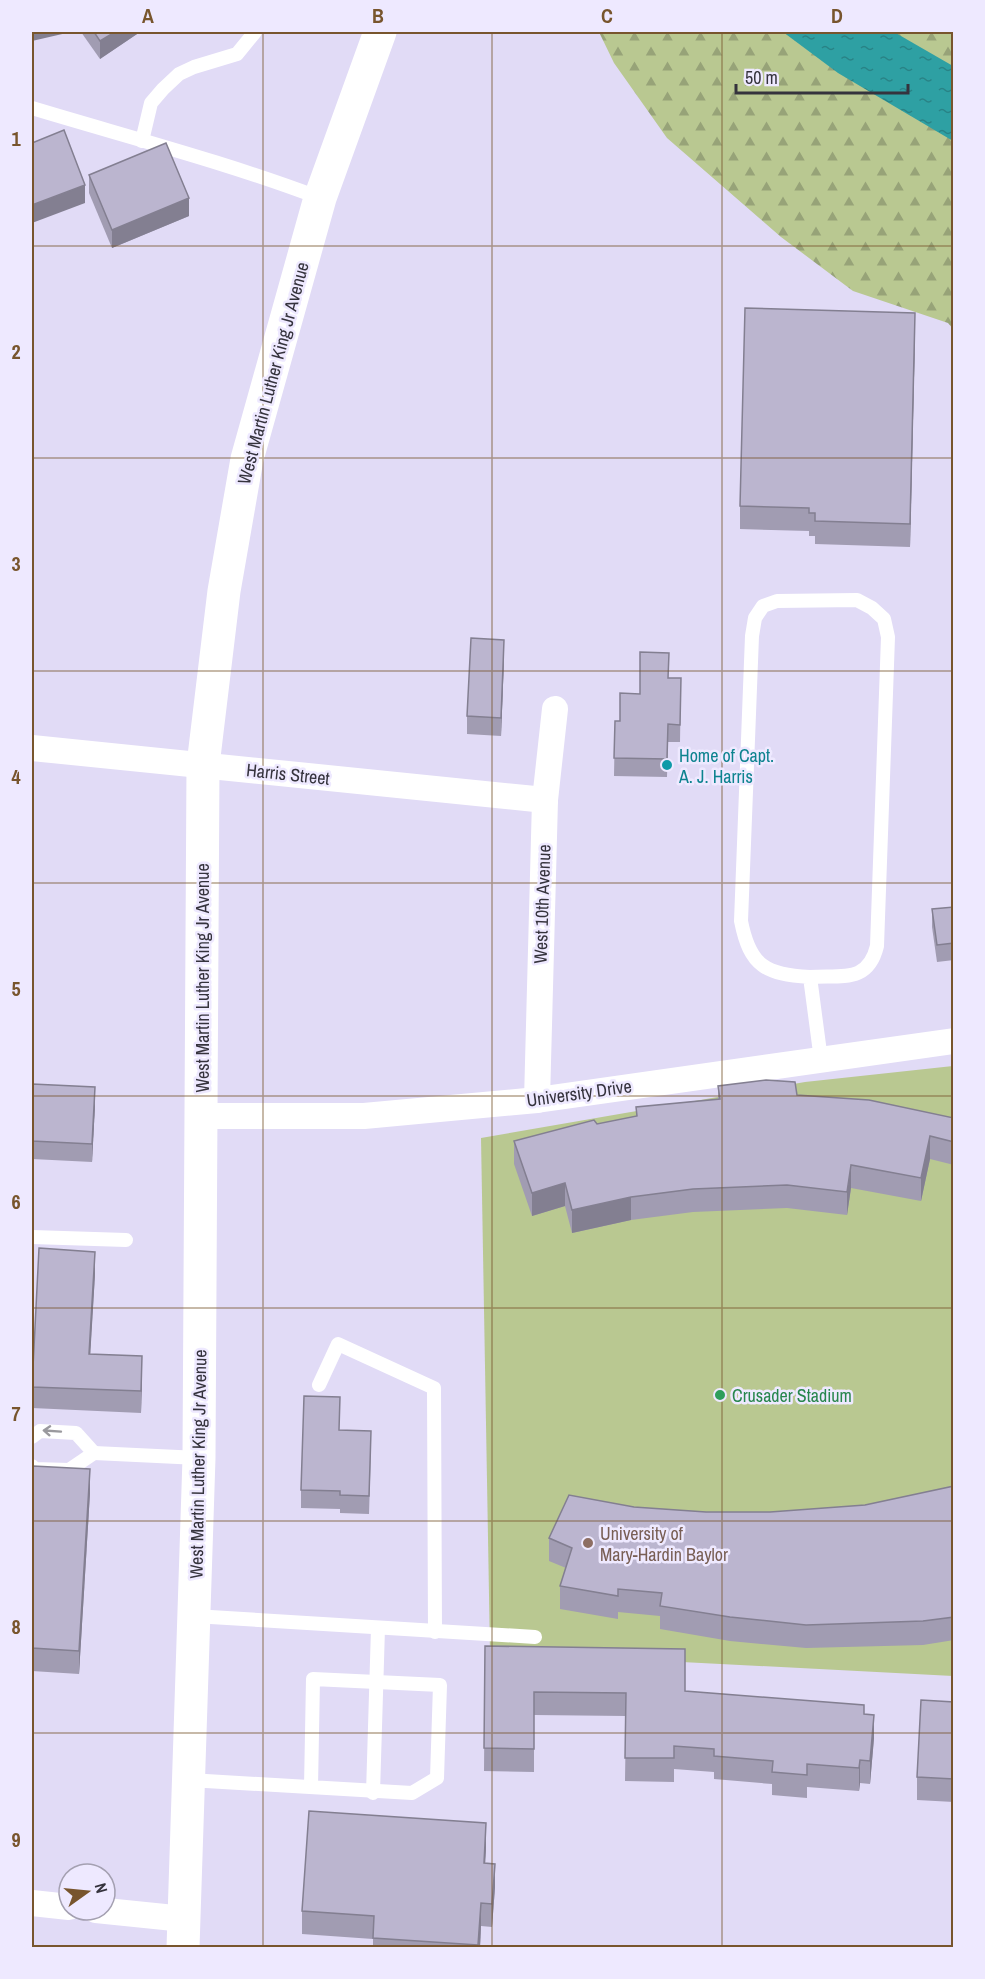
<svg xmlns="http://www.w3.org/2000/svg" width="985" height="1979" font-family="'Archivo Narrow',sans-serif">
	<style>
		.grass { fill: #b9c891 }
		.forest { fill: url(#forest-firs) }
		.water { fill: url(#water-ripples) }
		.lines { fill: none; stroke-linecap: round; stroke-linejoin: round }
		.lane { stroke: #fff; stroke-width: 14 }
		.street { stroke: #fff; stroke-width: 26 }
		.secondary { stroke: #fff; stroke-width: 33 }
		.wall { fill: #a19cb2 }
		.shaded-wall { fill: #837f91 }
		.building { fill: #bbb5cf; stroke: #837f91; stroke-width: 1.5 }
		.oneway { stroke: #9a999e }
		.grid { fill: none; stroke: #78552d; stroke-width: 1.5; stroke-opacity: 0.55 }
		.culture-dot { fill: #0f9aa8; stroke: #eee9ff; stroke-width: 2 }
		.leisure-dot { fill: #2e9e5b; stroke: #eee9ff; stroke-width: 2 }
		.education-dot { fill: #8d6e63; stroke: #eee9ff; stroke-width: 2 }
		.labels { text-anchor: middle; dominant-baseline: central; stroke-width: 5; stroke-linejoin: round; paint-order: stroke }
		.street-label { font-size: 18px; fill: #35333d; stroke: #eee9ff }
		.culture-label { font-size: 18px; fill: #0d838f; stroke: #eee9ff; text-anchor: start }
		.leisure-label { font-size: 18px; fill: #27864d; stroke: #eee9ff; text-anchor: start }
		.education-label { font-size: 18px; fill: #785e54; stroke: #eee9ff; text-anchor: start }
		.neatline { fill: none; stroke: #78552d; stroke-width: 2 }
		.grid-label { font-size: 20px; text-anchor: middle; font-weight: bold; fill: #78552d }
	</style>
	<defs>
		<pattern id="forest-firs" width="22" height="20" patternUnits="userSpaceOnUse" patternTransform="scale(1.5)"><rect width="22" height="20" fill="#b9c891"/><path d="M5 1l3.5 6h-7zM16 11l3.5 6h-7z" fill="#97a378"/></pattern>
		<pattern id="water-ripples" width="26" height="14" patternUnits="userSpaceOnUse" patternTransform="scale(1.5)"><rect width="26" height="14" fill="#2ea0a3"/><path d="M2 4q2-2 4 0t4 0M15 11q2-2 4 0t4 0" fill="none" stroke="#288386"/></pattern>
	</defs>
	<rect width="100%" height="100%" fill="#e1dbf6"/>
	<polygon class="grass" points="953,1066 953,1676 490,1652 481,1138 805,1082"/>
	<polygon class="forest" points="599,32 953,32 953,329 948,323 853,291 781,237 667,138 614,63"/>
	<polygon class="water" points="783,32 894,32 953,66 953,141 838,73"/>
	<g class="lines">
		<g class="lane">
			<path d="M32,108C128,137 225,162 320,198"/>
			<polyline points="142,141 151,103 163,89 179,74 194,67 237,54 255,32"/>
			<path d="M810,977C766,974 750,967 741,921L752,636L755,618L763,606L777,601L857,600L872,608L884,619L888,637L877,946C868,983 843,975 810,977L821,1060"/>
			<polyline points="32,1237 126,1240"/>
			<polyline points="319,1385 338,1344 434,1388 435,1632"/>
			<polyline points="32,1437 40,1431 76,1433 94,1453 69,1470 34,1469 32,1466"/>
			<polyline points="94,1453 199,1458"/>
			<polyline points="194,1616 535,1637"/>
			<polyline points="189,1780 412,1793 437,1778 440,1685 313,1679 311,1787"/>
			<polyline points="373,1793 378,1628"/>
		</g>
		<g class="street">
			<polyline points="32,748 545,800"/>
			<polyline points="537,1100 545,800 555,709"/>
			<polyline points="203,1116 364,1116 537,1100 954,1041"/>
			<polyline points="32,1903 69,1907"/>
			<polyline points="96,1910 184,1919"/>
		</g>
		<polyline class="secondary" points="183,1948 199,1458 203,765 224,591 247,459 320,198 380,32"/>
	</g>
	<g class="wall">
		<polygon points="81,32 140,32 100,59"/>
		<polygon points="89,175 189,216 112,248 89,193"/>
		<polygon points="915,336 910,547 815,544 815,536 809,536 809,531 740,529 740,506"/>
		<polygon points="504,658 501,736 467,734 467,716"/>
		<polygon points="669,678 681,678 680,742 668,742 667,777 614,776 615,721 620,721 640,694"/>
		<polygon points="954,907 954,960 937,962 932,927 932,909"/>
		<polygon points="32,1084 95,1105 92,1162 32,1159"/>
		<polygon points="718,1086 797,1095 954,1118 954,1165 930,1159 921,1201 851,1188 847,1215 787,1208 693,1212 631,1220 572,1233 565,1206 532,1216 514,1164 514,1141 636,1116 636,1107 718,1099"/>
		<polygon points="95,1274 90,1354 142,1378 141,1413 32,1408 32,1375"/>
		<polygon points="339,1430 371,1449 369,1514 340,1513 340,1509 301,1508 301,1490"/>
		<polygon points="954,1486 954,1640 923,1645 806,1648 730,1641 660,1629 660,1616 618,1612 618,1619 560,1609 560,1586 566,1568 549,1561 549,1538 634,1507 706,1512 770,1512 865,1505"/>
		<polygon points="90,1493 79,1674 32,1671 32,1496"/>
		<polygon points="485,1646 685,1691 864,1714 874,1738 870,1784 860,1783 859,1791 807,1787 807,1798 772,1795 772,1784 714,1779 714,1772 674,1769 674,1782 625,1781 626,1716 534,1715 534,1772 484,1771"/>
		<polygon points="954,1702 954,1802 917,1800 917,1777"/>
		<polygon points="486,1847 485,1863 495,1887 492,1927 481,1926 480,1947 373,1947 373,1939 302,1934 302,1911"/>
	</g>
	<g class="shaded-wall">
		<polygon points="32,32 71,32 32,41"/>
		<polygon points="115,32 140,32 100,59 100,41"/>
		<polygon points="85,185 85,203 32,223 32,205"/>
		<polygon points="189,198 189,216 112,248 112,230"/>
		<polygon points="915,313 915,336 910,547 910,524"/>
		<polygon points="504,640 504,658 501,736 501,718"/>
		<polygon points="95,1087 95,1105 92,1162 92,1144"/>
		<polygon points="930,1136 930,1159 921,1201 921,1178"/>
		<polygon points="851,1165 851,1188 847,1215 847,1192"/>
		<polygon points="565,1183 565,1206 532,1216 532,1193"/>
		<polygon points="631,1197 631,1220 572,1233 572,1210"/>
		<polygon points="95,1252 95,1274 89,1376 89,1354"/>
		<polygon points="142,1356 142,1378 141,1413 141,1391"/>
		<polygon points="90,1469 90,1493 79,1674 79,1651"/>
		<polygon points="954,1617 954,1640 951,1641 951,1618"/>
		<polygon points="874,1715 874,1738 870,1784 870,1761"/>
		<polygon points="860,1760 860,1783 859,1791 859,1768"/>
		<polygon points="486,1823 486,1847 484,1886 484,1863"/>
		<polygon points="495,1864 495,1887 492,1927 492,1904"/>
		<polygon points="481,1903 481,1926 480,1947 478,1947"/>
	</g>
	<g class="building">
		<polygon points="94,32 115,32 100,41"/>
		<polygon points="64,130 85,185 32,205 32,143"/>
		<polygon points="166,143 189,198 112,230 89,175"/>
		<polygon points="745,308 915,313 910,524 815,521 815,513 809,513 809,508 740,506"/>
		<polygon points="471,638 504,640 501,718 467,716"/>
		<polygon points="640,652 669,653 668,678 681,678 680,725 668,724 667,759 614,758 615,721 620,721 620,693 640,694"/>
		<polygon points="954,907 954,943 937,945 932,909"/>
		<polygon points="766,1080 795,1082 797,1095 869,1100 954,1118 954,1142 930,1136 921,1178 851,1165 847,1192 787,1185 693,1189 631,1197 572,1210 565,1183 532,1193 514,1141 594,1120 597,1124 637,1116 636,1107 720,1099 718,1086"/>
		<polygon points="32,1084 95,1087 92,1144 32,1141"/>
		<polygon points="39,1248 95,1252 89,1354 142,1356 141,1391 32,1387"/>
		<polygon points="304,1396 340,1397 339,1430 371,1431 369,1496 340,1495 340,1491 301,1490"/>
		<polygon points="33,1466 90,1469 79,1651 32,1648 32,1496"/>
		<polygon points="954,1486 954,1617 923,1621 806,1625 730,1617 660,1606 662,1593 618,1589 618,1596 560,1586 572,1548 549,1538 569,1495 634,1507 706,1512 770,1512 865,1505"/>
		<polygon points="485,1646 685,1649 685,1691 864,1705 864,1714 874,1715 870,1761 860,1760 859,1768 807,1764 807,1775 772,1772 773,1761 714,1756 714,1749 674,1746 674,1758 625,1758 626,1693 534,1692 534,1749 484,1748"/>
		<polygon points="921,1700 954,1702 954,1779 917,1777"/>
		<polygon points="309,1811 486,1823 484,1863 495,1864 492,1904 481,1903 478,1945 373,1938 374,1916 302,1911"/>
	</g>
	<defs><path id="oneway-shaft" d="M-6 0H5M1.5-3L5.5 0L1.5 3" fill="none" stroke-width="1.6" stroke-linecap="round" stroke-linejoin="round" transform="scale(1.5)"/></defs>
	<use class="oneway" href="#oneway-shaft" transform="translate(52 1431) rotate(-176)"/>
	<path class="grid" d="M263,32V1948M492,32V1948M722,32V1948M32,246H954M32,458H954M32,671H954M32,883H954M32,1096H954M32,1308H954M32,1521H954M32,1733H954"/>
	<circle class="culture-dot" cx="667" cy="765" r="6"/>
	<circle class="leisure-dot" cx="720" cy="1395" r="6"/>
	<circle class="education-dot" cx="588" cy="1543" r="6"/>
	<g class="labels">
		<g class="street-label">
			<text transform="translate(273 373) rotate(-75)">West Martin Luther King Jr Avenue</text>
			<text transform="translate(288 774) rotate(6)">Harris Street</text>
			<text transform="translate(542 904) rotate(-88)">West 10th Avenue</text>
			<text transform="translate(202 978) rotate(-90)">West Martin Luther King Jr Avenue</text>
			<text transform="translate(579 1093) rotate(-8)">University Drive</text>
			<text transform="translate(198 1464) rotate(-89)">West Martin Luther King Jr Avenue</text>
		</g>
		<g class="culture-label">
			<text x="679" y="755">Home of Capt.<tspan x="679" dy="21">A. J. Harris</tspan></text>
		</g>
		<g class="leisure-label">
			<text x="732" y="1395">Crusader Stadium</text>
		</g>
		<g class="education-label">
			<text x="600" y="1533">University of<tspan x="600" dy="21">Mary-Hardin Baylor</tspan></text>
		</g>
	</g>
	<rect width="985" height="1979" fill="none" stroke="#eee9ff" stroke-width="66"/>
	<g transform="translate(87 1892) rotate(75)"><circle r="28" fill="#eee9ff" stroke="#a4a0b1" stroke-width="1.5"/>
	<path d="M0-4.5L10 22L0 15L-10 22Z" fill="#78552d"/>
	<text y="-9" font-size="16" font-weight="bold" text-anchor="middle" fill="#35333d">N</text>
	</g>
	<path d="M736 84v9h172v-9" fill="none" stroke="#35333d" stroke-width="3"/>
	<text x="745" y="84" font-size="18" fill="#35333d" stroke="#eee9ff" stroke-width="4.5" paint-order="stroke">50 m</text>
	<rect x="33" y="33" width="919" height="1913" class="neatline"/>
	<g class="grid-label">
		<text x="148" y="23">A</text>
		<text x="378" y="23">B</text>
		<text x="607" y="23">C</text>
		<text x="837" y="23">D</text>
		<text x="16" y="146">1</text>
		<text x="16" y="359">2</text>
		<text x="16" y="571">3</text>
		<text x="16" y="784">4</text>
		<text x="16" y="996">5</text>
		<text x="16" y="1209">6</text>
		<text x="16" y="1421">7</text>
		<text x="16" y="1634">8</text>
		<text x="16" y="1847">9</text>
	</g>
</svg>
